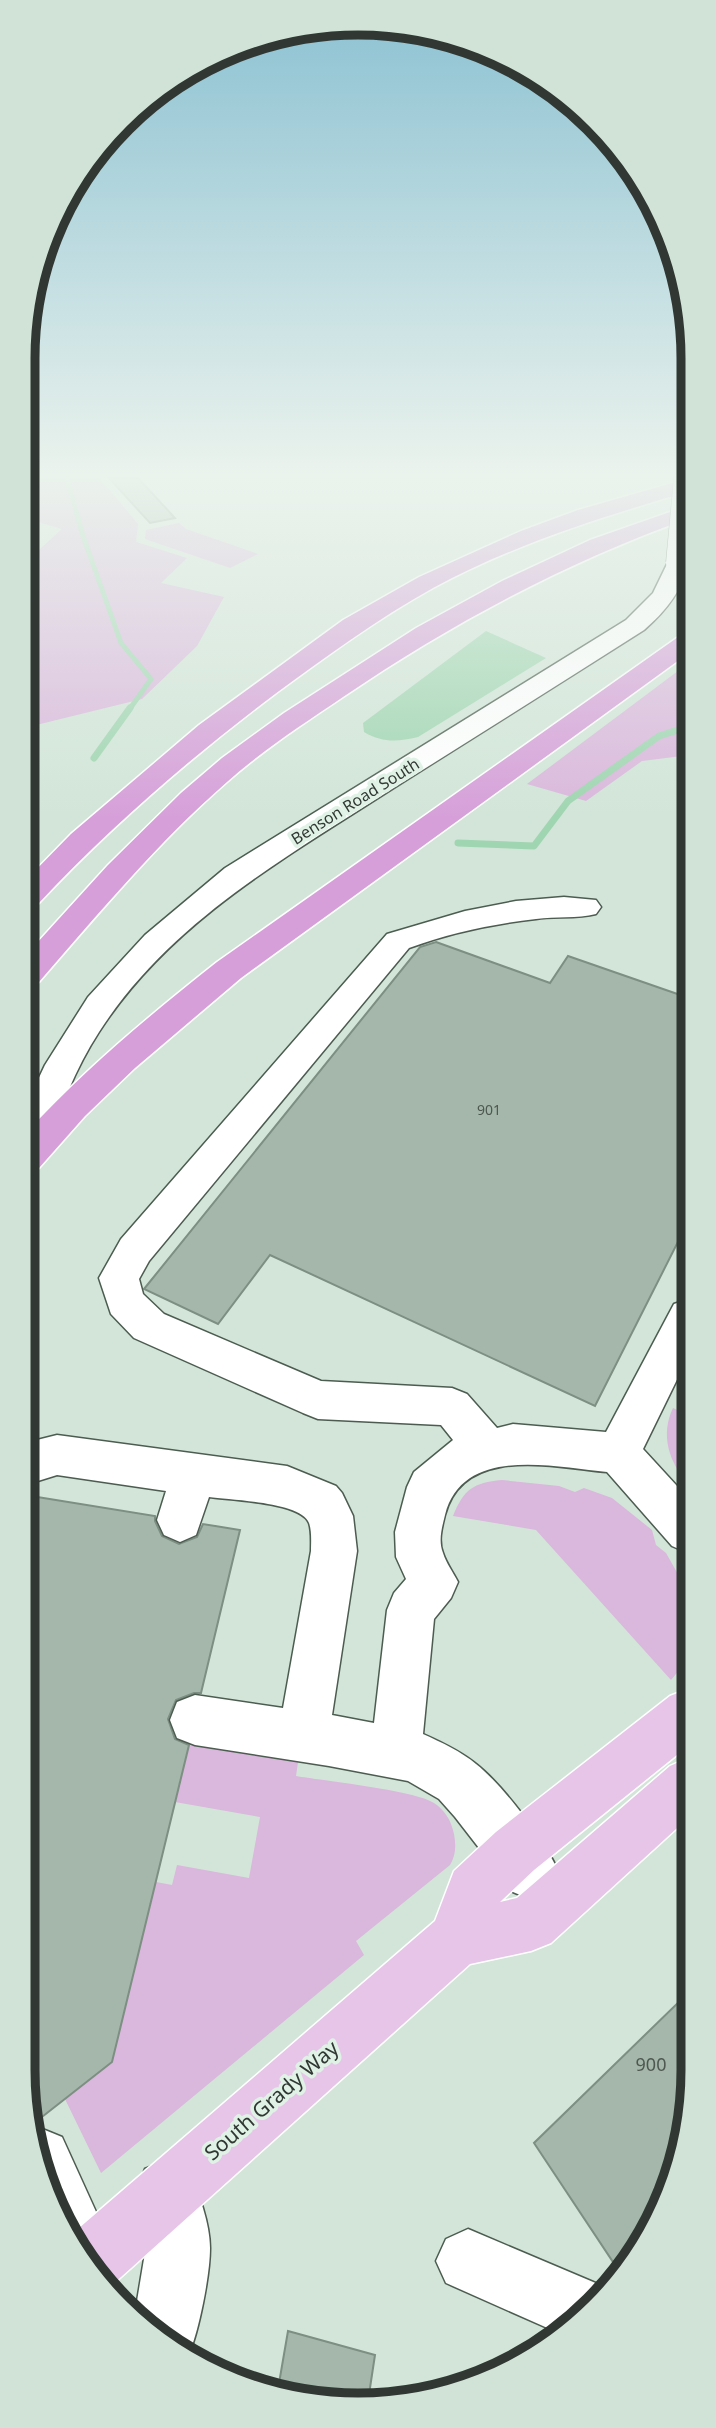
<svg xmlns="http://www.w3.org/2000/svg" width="716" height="2428" font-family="'Noto Sans',sans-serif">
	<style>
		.green { fill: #dab7dc }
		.water { fill: #a0d5b1 }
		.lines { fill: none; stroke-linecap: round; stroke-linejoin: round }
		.stream-far1 { stroke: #a0d5b1; stroke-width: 5 }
		.stream { stroke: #a0d5b1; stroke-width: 7 }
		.building { fill: #a4b7aa; stroke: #7d8e82; stroke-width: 2 }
		.minor-casing { stroke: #4c5c50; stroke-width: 3 }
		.major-casing { stroke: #fff; stroke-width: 3 }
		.highway-casing { stroke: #fff; stroke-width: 3 }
		.minor { fill: #fff; fill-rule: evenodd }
		.major { fill: #e6c5e8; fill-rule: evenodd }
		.highway { fill: #d69fd9; fill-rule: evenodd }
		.minor-bridge-casing { stroke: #4c5c50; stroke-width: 25; stroke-linecap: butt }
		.minor-bridge { stroke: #fff; stroke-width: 24 }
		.labels { text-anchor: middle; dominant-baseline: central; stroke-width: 7; stroke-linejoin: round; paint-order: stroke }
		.number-label { font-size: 14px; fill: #4e5851 }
		.far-street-label { font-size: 16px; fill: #313833; stroke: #dff2e5 }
		.near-number-label { font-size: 18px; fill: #4e5851 }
		.near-street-label { font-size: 21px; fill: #313833; stroke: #dff2e5 }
		.rim { fill: none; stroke: #313833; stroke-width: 9 }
	</style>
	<rect width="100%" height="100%" fill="#d2e5d8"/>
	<g class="green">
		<polygon points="28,478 99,478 138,524 136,542 187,558 161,583 224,597 197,646 142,699 28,727 28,560 62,529 28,519"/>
		<polygon points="179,523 186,529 258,554 230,568 145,539 146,530"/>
		<polygon points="690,662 690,755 642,761 586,801 527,784"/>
		<path d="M673,1408L688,1415V1484C669,1462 660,1435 673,1408Z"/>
		<path d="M502,1480L559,1486L575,1492L584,1488L612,1498L652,1530L656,1545L666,1553L688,1592L685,1663L671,1680L536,1530L453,1516C464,1489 473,1483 502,1480Z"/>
		<path d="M189,1745L298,1762L296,1776C324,1781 414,1790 434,1803C446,1811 451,1821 454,1834C456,1845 456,1855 450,1865L356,1941L364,1955L101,2173L65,2099L112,2062L156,1882L172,1885L177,1865L249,1878L260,1817L175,1802Z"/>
	</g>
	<path class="water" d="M486,631L546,658L418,737C397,742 383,743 364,732L363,723Z"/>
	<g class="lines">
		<polyline class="stream-far1" points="67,478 83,536 121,643 151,679 129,710"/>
		<g class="stream">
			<polyline points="94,758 130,708"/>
			<polyline points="458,843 534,846 568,801 659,736 690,726"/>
		</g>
	</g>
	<g class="building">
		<polygon points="109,478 138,478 175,518 150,523"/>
		<polygon points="436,942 550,983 568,956 689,998 689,1220 595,1406 270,1255 218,1324 144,1289 420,947"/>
		<polygon points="25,1495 155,1516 155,1521 162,1536 179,1544 197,1537 203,1524 240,1530 201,1693 194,1693 176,1700 168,1719 175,1739 189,1745 112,2062 33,2124 23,2070"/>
		<polygon points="687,1994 687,2135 648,2238 619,2271 534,2143"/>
		<polygon points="288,2331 375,2355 368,2401 336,2404 278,2389"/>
	</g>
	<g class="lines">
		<g class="minor-casing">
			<g id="minor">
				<path d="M678,556L686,558L689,563C682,591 665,612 644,630C559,684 474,738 389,791C283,859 169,923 99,1032C75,1069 59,1111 45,1152L39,1162L26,1166V1105L45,1065L88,997L145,935L225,868L626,620L653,593L670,558Z"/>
				<path d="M564,897L596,900L601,907L596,914C577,919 556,916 536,919C493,924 450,933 409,948L149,1261L139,1279L143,1294L164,1314L321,1381L452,1388L467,1394L497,1428L513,1424L606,1432L674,1304L689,1299L688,1357L643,1449L688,1498V1553L672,1546L607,1472C553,1467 463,1445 445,1515C442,1527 438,1541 443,1553C446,1563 453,1572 458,1582L451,1598L434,1619L423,1734C441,1742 462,1752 476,1764C503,1785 546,1842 559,1873L551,1892L532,1900L513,1892L455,1817L439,1799L408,1781L329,1766L195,1745L177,1738L170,1720L177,1702L195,1695L283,1708L311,1551C311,1543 312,1531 309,1523C301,1502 230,1500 209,1497L196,1535L180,1542L164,1535L157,1520L166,1491L57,1475L25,1485V1443L57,1435L287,1466L336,1486L342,1493L353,1516L357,1551L332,1715L374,1723L387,1610L394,1593L406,1579L396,1557L395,1532L407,1487L414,1472L453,1440L441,1425L318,1419L303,1413L134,1338L111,1314L99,1278L121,1239L387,934L465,911L516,901Z"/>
				<polygon points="40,2128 62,2137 117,2258 107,2280 101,2283 48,2198 35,2131"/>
				<path d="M167,2160L189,2169C198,2192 210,2223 210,2248C210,2275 199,2330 189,2354L135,2313L146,2247L136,2191L145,2169Z"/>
				<polygon points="468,2229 605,2287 563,2335 561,2334 446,2283 436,2261 446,2239"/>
			</g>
		</g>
		<g class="major-casing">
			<polygon id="major" points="688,1689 688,1746 534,1870 500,1902 517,1898 670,1766 688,1758 687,1819 551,1943 531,1951 470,1964 111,2286 104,2288 71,2235 435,1921 454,1871 496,1832 670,1696"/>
		</g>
		<g class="highway-casing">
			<g id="highway">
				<path d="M690,478V491C602,517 514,544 433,588C377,619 327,656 275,694C190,758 111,826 38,904L27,907V879L71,834L199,725L343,620L419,577L521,531L578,510Z"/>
				<path d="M690,505V518C566,562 452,623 343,697C303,724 263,750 227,782C158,842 99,913 39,982L27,985V954L108,865L181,793L222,758L284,713L416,628L502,581L590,540Z"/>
				<path d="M690,633V652L241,978L135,1068L85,1116L39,1168L26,1172V1133C84,1070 150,1015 217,962L681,635Z"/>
			</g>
		</g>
		<use href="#minor" class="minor"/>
		<use href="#major" class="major"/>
		<use href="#highway" class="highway"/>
		<g class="minor-bridge-casing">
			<polyline id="minor-bridge" points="678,563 686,478"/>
		</g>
		<use href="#minor-bridge" class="minor-bridge"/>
	</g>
	<linearGradient id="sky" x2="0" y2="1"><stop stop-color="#8bc1d2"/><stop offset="0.58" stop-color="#ebf3ed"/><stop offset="1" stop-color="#ebf3ed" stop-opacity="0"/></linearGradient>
	<rect width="716" height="818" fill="url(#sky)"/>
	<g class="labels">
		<g class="number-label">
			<text x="489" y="1109">901</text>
		</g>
		<g class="far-street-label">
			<text transform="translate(355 801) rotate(-32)">Benson Road South</text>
		</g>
		<g class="near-number-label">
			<text x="651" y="2064">900</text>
		</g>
		<g class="near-street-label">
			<text transform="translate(271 2100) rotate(-41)">South Grady Way</text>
		</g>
	</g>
	<path d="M0 0H716V2428H0ZM358 35H358A323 323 0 0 1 681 358V2070A323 323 0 0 1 358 2393H358A323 323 0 0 1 35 2070V358A323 323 0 0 1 358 35Z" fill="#d1e3d7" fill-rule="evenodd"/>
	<path class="rim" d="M358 35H358A323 323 0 0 1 681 358V2070A323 323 0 0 1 358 2393H358A323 323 0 0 1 35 2070V358A323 323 0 0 1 358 35Z"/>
</svg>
